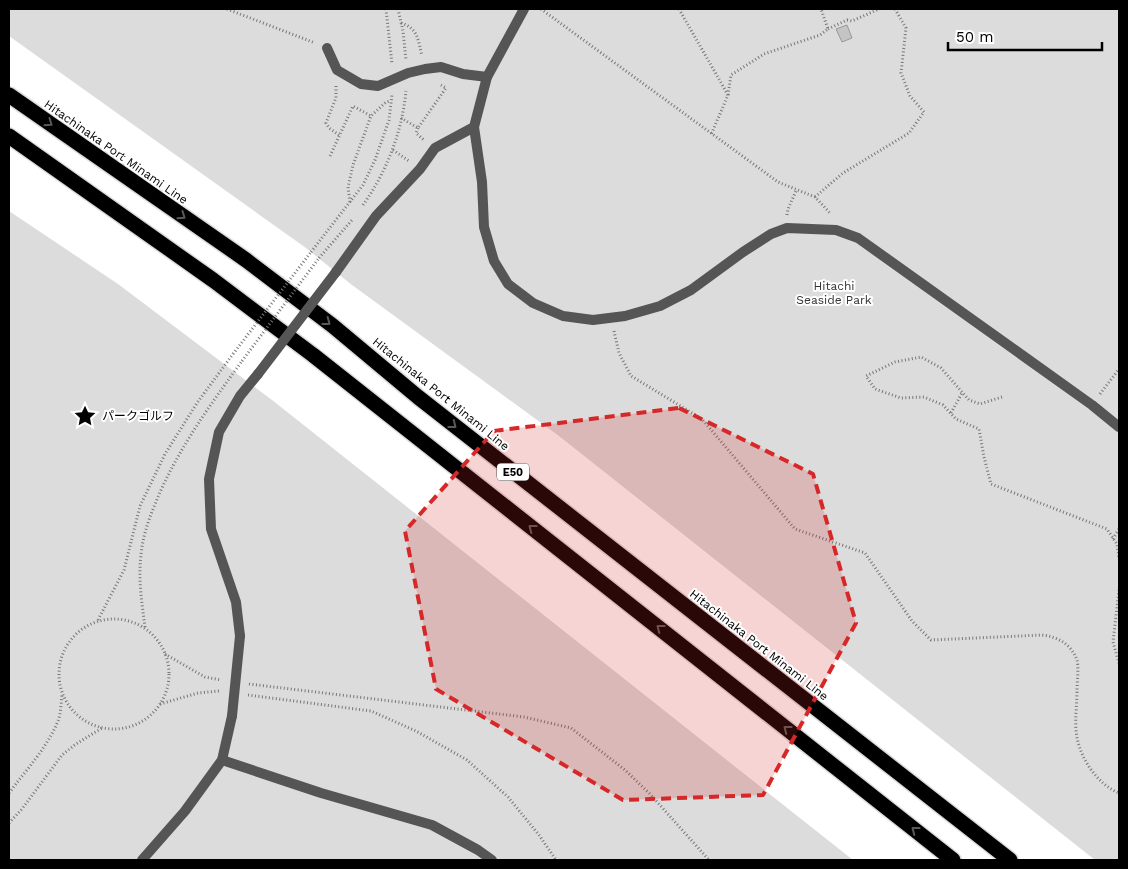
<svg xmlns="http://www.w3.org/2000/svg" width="1128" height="869" font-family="'Work Sans','Noto Sans JP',sans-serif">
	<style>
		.green { fill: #dcdcdc }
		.building { fill: #c4c4c4; stroke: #999 }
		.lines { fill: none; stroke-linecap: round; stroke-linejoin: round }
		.motorway-casing { stroke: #dbdbdb; stroke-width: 18 }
		.path { stroke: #777; stroke-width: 3; stroke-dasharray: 1 2.5; stroke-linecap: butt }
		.pedestrian { stroke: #555; stroke-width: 10 }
		.motorway { stroke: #000; stroke-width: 15 }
		.path-bridge { stroke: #777; stroke-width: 3; stroke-dasharray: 1 2.5; stroke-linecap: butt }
		.pedestrian-bridge { stroke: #555; stroke-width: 10 }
		.oneway { stroke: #595959 }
		.marked { fill: #d62828; fill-opacity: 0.2; stroke: #d62828; stroke-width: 4; stroke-dasharray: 10 6; stroke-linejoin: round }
		.labels { text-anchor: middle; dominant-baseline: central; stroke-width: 4; stroke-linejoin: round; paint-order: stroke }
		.shield { fill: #fff; stroke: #4c4c4c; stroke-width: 1 }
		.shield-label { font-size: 11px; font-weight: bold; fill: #000 }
		.street-label { font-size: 12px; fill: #000; stroke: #fff }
		.park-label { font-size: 12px; fill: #333; stroke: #fff }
		.poi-label { font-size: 12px; fill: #000; stroke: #fff; text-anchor: start }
	</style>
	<rect width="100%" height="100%" fill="#fff"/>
	<g class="green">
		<polygon points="9,9 1119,9 1119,860 1095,860 559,436 352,285 306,248 9,36"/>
		<polygon points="9,211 118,284 272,400 853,860 9,860"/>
	</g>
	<polygon class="building" points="847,25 852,38 842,42 836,29"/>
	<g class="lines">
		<g class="motorway-casing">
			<g id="motorway">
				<polyline points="9,95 246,260 333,326 418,397 1010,860"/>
				<polyline points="9,136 213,280 313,355 953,860"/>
			</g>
		</g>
		<g class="path">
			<polyline points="227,9 315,43"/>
			<polyline points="386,9 392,64"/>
			<polyline points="398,9 403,31 406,60"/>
			<polyline points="541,9 778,182 815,197 831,214"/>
			<polyline points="679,9 728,95 711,135"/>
			<path d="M401,23C418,28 418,40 422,56"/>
			<polyline points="828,29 847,20 852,21 879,9"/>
			<polyline points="336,86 336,98 326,123 329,128 339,135"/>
			<polyline points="728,95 731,75 764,54 820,35 828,29 821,9"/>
			<polyline points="401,118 418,128 446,88 441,85"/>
			<polyline points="418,128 416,133 424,140"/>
			<polyline points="393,150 409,161"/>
			<polyline points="330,156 353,106 371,116"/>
			<polyline points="815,197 843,173 909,133 924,112 910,96 901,73 906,28 895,9"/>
			<polyline points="350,202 348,187 353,165 371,116 386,102 390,101"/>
			<path d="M363,205C387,171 402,132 406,91"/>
			<polyline points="787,215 788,209 796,191"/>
			<polyline points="311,252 363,185 375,160 389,120 392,95"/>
			<polyline points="319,258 352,220"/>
			<path d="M614,331L619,353L631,376L702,419L795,529L865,553L912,621L931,640L1042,635C1058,637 1071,644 1077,660C1079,669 1077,681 1077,691C1077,704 1075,717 1076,729C1077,754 1096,784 1119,793"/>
			<polyline points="1100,394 1119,369"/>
			<polyline points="1002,397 980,404 969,400 941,368 921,357 895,362 866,376 875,389 901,398 924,397 943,405 956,419 979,429 984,457 991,484 1107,529 1117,544 1119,559"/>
			<polyline points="951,413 962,393"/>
			<polyline points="1113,539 1119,529"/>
			<polyline points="1119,590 1113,642 1119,663"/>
			<circle cx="114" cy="674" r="55"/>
			<polyline points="98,620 124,570 140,506 165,454 197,403 233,354"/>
			<path d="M145,627C142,604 138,579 141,555C143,532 152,511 161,490C183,442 211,404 242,361"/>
			<polyline points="165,654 205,677 221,680"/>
			<polyline points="249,684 524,717 571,728 625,770 650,794 709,860"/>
			<polyline points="248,695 371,711 416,731 467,760 508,797 539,835 556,860"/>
			<polyline points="160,704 198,693 219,691"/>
			<path d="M9,793C26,770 47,748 58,721C61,713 61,703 62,694"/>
			<polyline points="9,823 22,809 62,755 76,744 102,728"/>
		</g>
		<g class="pedestrian">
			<polyline points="327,48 337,70 361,84 378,86 408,73 425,69 441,67 463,74 487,77"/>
			<polyline points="474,127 482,182 484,227 494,261 508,284 533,303 563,316 593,320 625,316 660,306 691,290 743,252 771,234 787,228 836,230 858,238 1092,405 1119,427"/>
			<polyline points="336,272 376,216 420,169 435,148 474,127 487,77 524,9"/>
			<polyline points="240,636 236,602 211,529 209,479 219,432 240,396 258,374"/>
			<polyline points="222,760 321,793 432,825 478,850 492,860"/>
			<polyline points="142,860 185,811 222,760 232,716"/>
		</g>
		<use href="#motorway" class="motorway"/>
		<g class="path-bridge">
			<polyline points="233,354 311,252"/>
			<polyline points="242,361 319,258"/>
		</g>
		<g class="pedestrian-bridge">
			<polyline points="258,374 336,272"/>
			<polyline points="232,716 240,636"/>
		</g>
	</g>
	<defs><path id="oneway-chevron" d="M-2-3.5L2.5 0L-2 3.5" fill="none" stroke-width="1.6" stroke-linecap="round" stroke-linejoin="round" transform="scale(1.25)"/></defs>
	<g class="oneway">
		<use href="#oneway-chevron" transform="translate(49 123) rotate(35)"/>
		<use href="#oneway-chevron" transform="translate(182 216) rotate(35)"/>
		<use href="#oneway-chevron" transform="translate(327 322) rotate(37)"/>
		<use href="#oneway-chevron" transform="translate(453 425) rotate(38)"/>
		<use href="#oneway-chevron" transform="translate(532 528) rotate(-142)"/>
		<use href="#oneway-chevron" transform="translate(660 628) rotate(-142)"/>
		<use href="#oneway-chevron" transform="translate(787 729) rotate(-142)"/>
		<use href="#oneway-chevron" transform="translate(915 830) rotate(-142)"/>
	</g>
	<path class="marked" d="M679,408L813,474L856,623L763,795L623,800L436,689L405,531L494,431Z"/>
	<defs>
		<g id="sight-bare" transform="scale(1.725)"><path d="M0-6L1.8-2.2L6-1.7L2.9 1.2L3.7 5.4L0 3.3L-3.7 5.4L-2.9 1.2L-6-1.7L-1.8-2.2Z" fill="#000" stroke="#fff" stroke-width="2.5" paint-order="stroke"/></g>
	</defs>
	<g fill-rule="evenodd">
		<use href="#sight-bare" x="85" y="416"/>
	</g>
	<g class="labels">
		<rect class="shield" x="497" y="463.5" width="32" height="17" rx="4"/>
		<g class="shield-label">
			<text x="513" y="472">E50</text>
		</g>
		<g class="street-label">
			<text transform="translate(116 152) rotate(35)">Hitachinaka Port Minami Line</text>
			<text transform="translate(441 394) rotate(39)">Hitachinaka Port Minami Line</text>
			<text transform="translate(759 645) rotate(38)">Hitachinaka Port Minami Line</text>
		</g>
		<g class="park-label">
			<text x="834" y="286">Hitachi<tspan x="834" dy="14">Seaside Park</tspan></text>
		</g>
		<g class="poi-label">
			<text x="102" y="416">パークゴルフ</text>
		</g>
	</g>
	<rect width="1128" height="869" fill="none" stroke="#000000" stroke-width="20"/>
	<path d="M948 42v8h154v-8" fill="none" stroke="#000000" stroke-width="2.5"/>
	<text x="956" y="42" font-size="15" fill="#000000" stroke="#ffffff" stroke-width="4" paint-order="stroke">50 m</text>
</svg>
